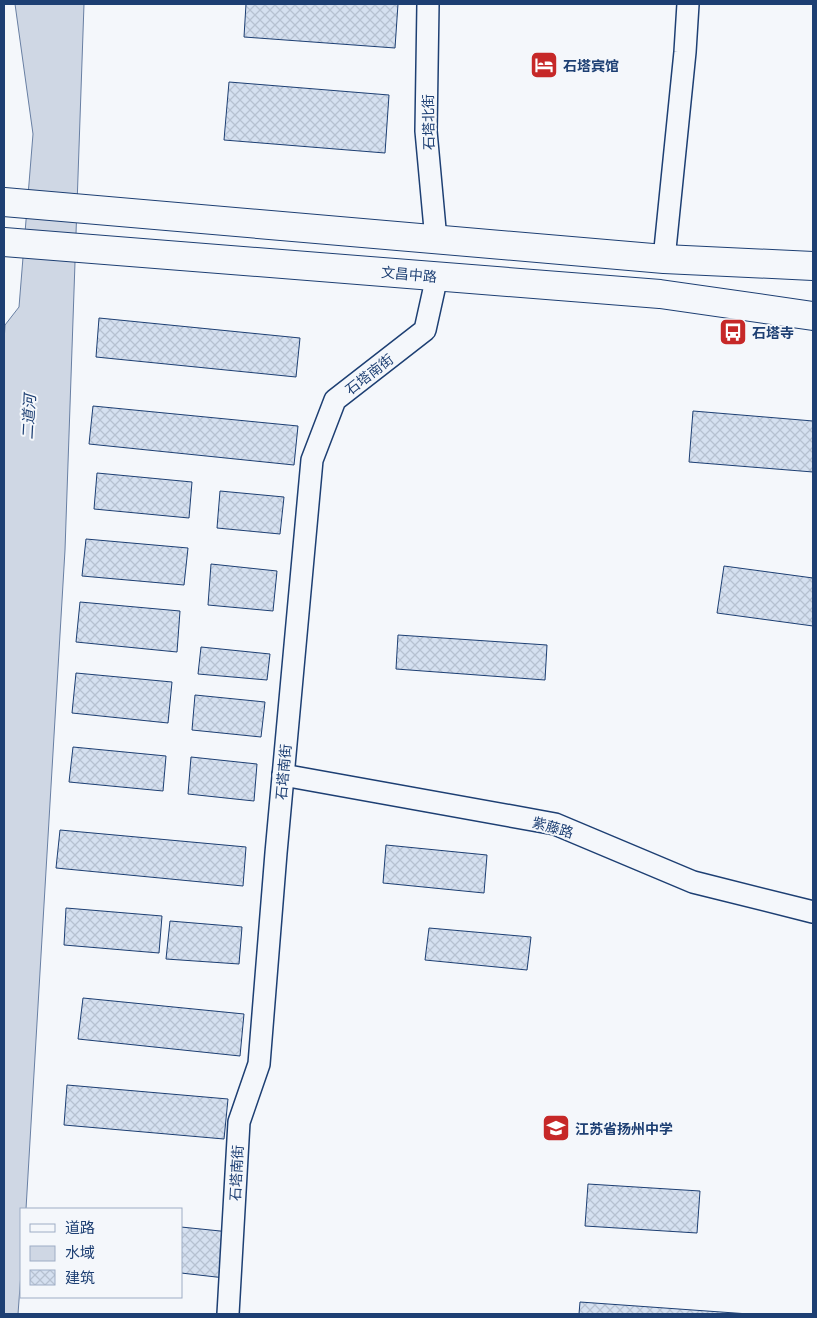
<svg xmlns="http://www.w3.org/2000/svg" width="817" height="1318" font-family="Lato,'Noto Sans SC',sans-serif">
	<style>
		.water { fill: #cfd7e4; stroke: #687fa3 }
		.building { fill: url(#building-cross-hatch); stroke: #1d3f73 }
		.lines { fill: none; stroke-linecap: round; stroke-linejoin: round }
		.street-casing { stroke: #1d3f73; stroke-width: 24 }
		.primary-casing { stroke: #1d3f73; stroke-width: 30 }
		.street { stroke: #f4f7fb; stroke-width: 21 }
		.primary { stroke: #f4f7fb; stroke-width: 28 }
		.labels { text-anchor: middle; dominant-baseline: central; stroke-width: 4; stroke-linejoin: round; paint-order: stroke }
		.poi-label { font-size: 14px; font-weight: bold; fill: #1d3f73; stroke: #f4f7fb; text-anchor: start }
		.street-label { font-size: 14px; fill: #1d3f73; stroke: #f4f7fb }
		.water-label { font-size: 15px; font-style: italic; fill: #1d3f73; stroke: #f4f7fb }
	</style>
	<defs>
		<pattern id="building-cross-hatch" width="8" height="8" patternUnits="userSpaceOnUse" patternTransform="scale(1.25)"><rect width="8" height="8" fill="#d5e0f0"/><path d="M0 0l8 8M0 8l8-8" fill="none" stroke="#b6c1d1"/></pattern>
	</defs>
	<rect width="100%" height="100%" fill="#f4f7fb"/>
	<polygon class="water" points="15,4 84,4 65,550 30,1141 26,1209 21,1209 21,1273 18,1314 4,1314 4,342 5,325 19,307 33,134"/>
	<g class="building">
		<polygon points="246,4 398,4 395,48 244,37"/>
		<polygon points="229,82 389,95 385,153 224,140"/>
		<polygon points="99,318 300,338 296,377 96,357"/>
		<polygon points="93,406 298,426 294,465 89,444"/>
		<polygon points="693,411 813,421 813,472 689,462"/>
		<polygon points="97,473 192,482 189,518 94,509"/>
		<polygon points="220,491 284,497 280,534 217,528"/>
		<polygon points="86,539 188,548 184,585 82,576"/>
		<polygon points="211,564 277,571 273,611 208,605"/>
		<polygon points="724,566 813,578 813,626 717,613"/>
		<polygon points="80,602 180,611 177,652 76,642"/>
		<polygon points="398,635 547,645 545,680 396,669"/>
		<polygon points="201,647 270,654 267,680 198,674"/>
		<polygon points="76,673 172,682 168,723 72,713"/>
		<polygon points="195,695 265,702 261,737 192,730"/>
		<polygon points="73,747 166,756 163,791 69,782"/>
		<polygon points="191,757 257,764 254,801 188,794"/>
		<polygon points="60,830 246,847 243,886 56,868"/>
		<polygon points="386,845 487,855 484,893 383,883"/>
		<polygon points="66,908 162,916 159,953 64,945"/>
		<polygon points="170,921 242,927 239,964 166,959"/>
		<polygon points="429,928 531,937 527,970 425,960"/>
		<polygon points="83,998 244,1014 240,1056 78,1039"/>
		<polygon points="67,1085 228,1099 224,1139 64,1125"/>
		<polygon points="588,1184 700,1191 697,1233 585,1226"/>
		<polygon points="181,1227 230,1232 225,1278 181,1273"/>
		<polygon points="580,1302 749,1314 579,1314"/>
	</g>
	<g class="lines">
		<g class="street-casing">
			<g id="street">
				<polyline points="428,4 426,131 436,240"/>
				<polyline points="664,259 685,52 688,4"/>
				<polyline points="283,775 555,824 693,882 813,912"/>
				<polyline points="228,1314 239,1122 259,1064 276,853 312,460 335,400 425,330 437,276"/>
			</g>
		</g>
		<g class="primary-casing">
			<g id="primary">
				<polyline points="4,202 664,259 813,266"/>
				<polyline points="4,242 660,294 813,316"/>
			</g>
		</g>
		<use href="#street" class="street"/>
		<use href="#primary" class="primary"/>
	</g>
	<defs>
		<g id="hotel-square" transform="scale(1.4375)"><rect x="-9" y="-9" width="18" height="18" rx="4" fill="#c62828" stroke="#f4f7fb"/><path d="M-6-4.5h1.5V1H6V5H4.5V3h-9V5H-6ZM-4 0a1.8 1.8 0 1 1 3.6 0ZM.5 0V-2.5h3Q6-2.5 6 0Z" fill="#fff"/></g>
		<g id="bus-square" transform="scale(1.4375)"><rect x="-9" y="-9" width="18" height="18" rx="4" fill="#c62828" stroke="#f4f7fb"/><path d="M-5-6H5V4H4V6H2V4H-2V6H-4V4H-5ZM-3.5-4V0h7V-4ZM-3.5 1.2v1.5H-2V1.2ZM2 1.2v1.5H3.5V1.2Z" fill="#fff"/></g>
		<g id="school-square" transform="scale(1.4375)"><rect x="-9" y="-9" width="18" height="18" rx="4" fill="#c62828" stroke="#f4f7fb"/><path d="M0-5L7-2L0 1L-7-2ZM-4 1L0 2.5L4 1V4Q0 6-4 4Z" fill="#fff"/></g>
	</defs>
	<g fill-rule="evenodd">
		<use href="#hotel-square" x="544" y="65"/>
		<use href="#bus-square" x="733" y="332"/>
		<use href="#school-square" x="556" y="1128"/>
	</g>
	<g class="labels">
		<g class="poi-label">
			<text x="563" y="65">石塔宾馆</text>
			<text x="752" y="332">石塔寺</text>
			<text x="575" y="1128">江苏省扬州中学</text>
		</g>
		<g class="street-label">
			<text transform="translate(428 122) rotate(-91)">石塔北街</text>
			<text transform="translate(409 274) rotate(5)">文昌中路</text>
			<text transform="translate(369 374) rotate(-38)">石塔南街</text>
			<text transform="translate(283 772) rotate(-85)">石塔南街</text>
			<text transform="translate(553 827) rotate(16)">紫藤路</text>
			<text transform="translate(236 1173) rotate(-87)">石塔南街</text>
		</g>
		<g class="water-label">
			<text transform="translate(28 417) rotate(-87)">二道河</text>
		</g>
	</g>
	<rect width="817" height="1318" fill="none" stroke="#1d3f73" stroke-width="10"/>
	<rect x="20" y="1208" width="162" height="90" fill="#f4f7fb" stroke="#9eadc5"/>
	<rect x="30" y="1224" width="25" height="8" fill="#f4f7fb" stroke="#9eadc5"/>
	<text x="65" y="1233" font-size="15" fill="#1d3f73">道路</text>
	<rect x="30" y="1246" width="25" height="15" fill="#cfd7e4" stroke="#9eadc5"/>
	<text x="65" y="1258" font-size="15" fill="#1d3f73">水域</text>
	<rect x="30" y="1270" width="25" height="15" fill="url(#building-cross-hatch)" stroke="#9eadc5"/>
	<text x="65" y="1283" font-size="15" fill="#1d3f73">建筑</text>
</svg>
